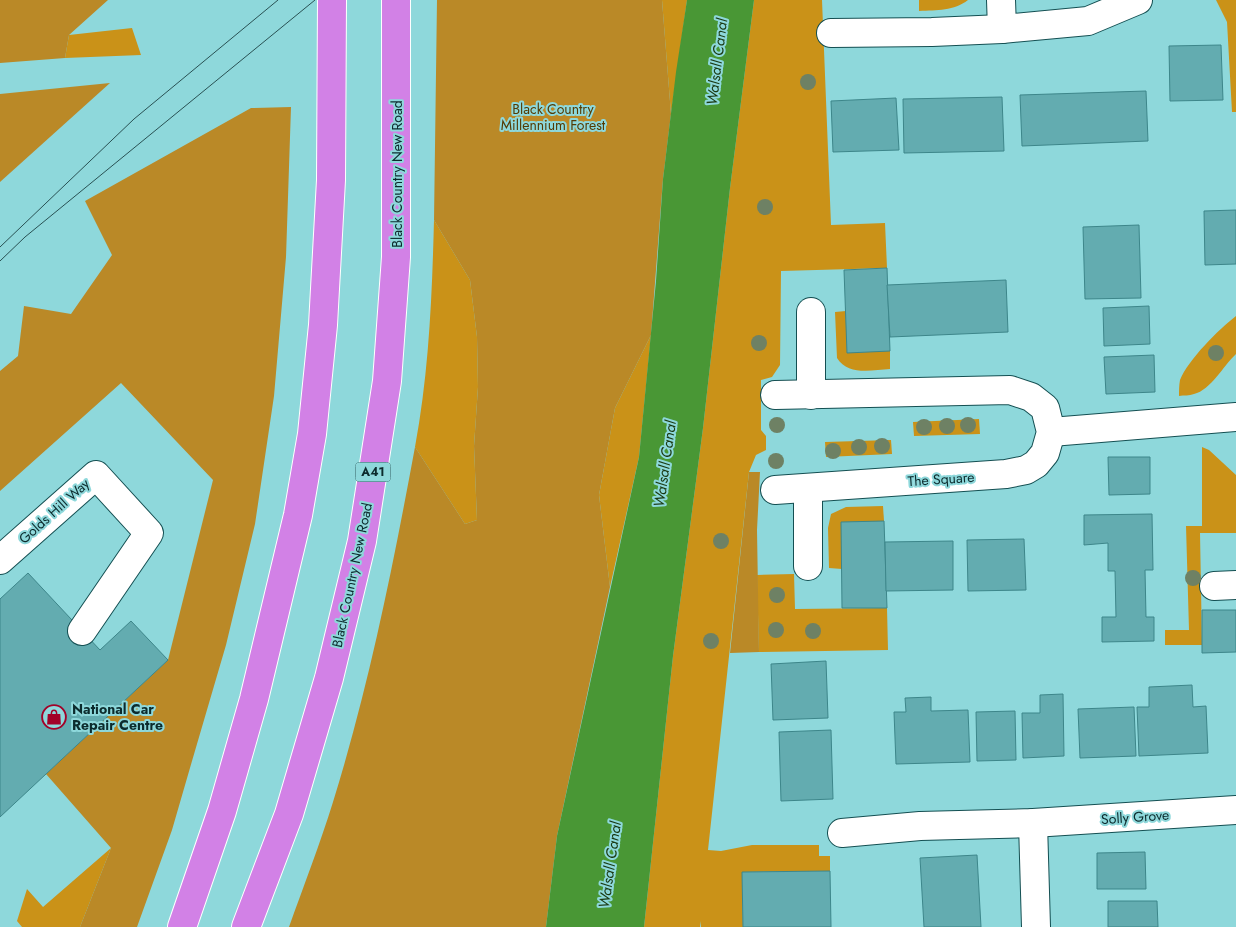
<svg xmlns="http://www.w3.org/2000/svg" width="1236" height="927" font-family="Jost,sans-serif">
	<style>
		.green { fill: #ca9218 }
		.forest { fill: #ba8927 }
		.water { fill: #499735 }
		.building { fill: #63acb0; stroke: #3d868a }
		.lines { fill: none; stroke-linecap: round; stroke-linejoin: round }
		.minor-casing { stroke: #144f52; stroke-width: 30 }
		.highway-casing { stroke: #fff; stroke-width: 30 }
		.minor { stroke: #fff; stroke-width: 28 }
		.highway { stroke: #d281e6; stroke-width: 28 }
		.tram { stroke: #295153; stroke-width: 1 }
		.tree { fill: #6e8164 }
		.labels { text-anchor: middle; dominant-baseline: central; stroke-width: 4; stroke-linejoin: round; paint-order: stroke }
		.shield { fill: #8ed8db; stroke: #335f61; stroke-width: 1 }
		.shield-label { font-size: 12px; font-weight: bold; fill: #0c2b2d }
		.park-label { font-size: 14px; fill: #533a03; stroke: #8ed8db }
		.street-label { font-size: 14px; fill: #0c2b2d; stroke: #8ed8db }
		.poi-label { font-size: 14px; font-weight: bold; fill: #0c2b2d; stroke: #8ed8db; text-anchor: start }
		.water-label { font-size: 15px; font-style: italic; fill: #193811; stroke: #8ed8db }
	</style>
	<rect width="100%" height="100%" fill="#8ed8db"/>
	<g class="green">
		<polygon points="662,0 687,0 671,114"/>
		<polygon points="754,0 822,0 831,225 885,223 887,268 781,271 780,365 772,377 761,380 761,430 766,436 766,450 756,455 749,472 708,850 721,851 752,845 819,845 819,856 830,856 830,871 742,872 743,927 701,927 701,921 700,927 644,927 673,656 703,428 730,188"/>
		<path d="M919,0H968C954,11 937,10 919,11Z"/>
		<polygon points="1216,0 1236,0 1236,112 1232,112 1227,22"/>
		<polygon points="132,28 141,55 65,58 69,35"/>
		<path d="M434,220L470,280L477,337L478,387L474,446L477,520L465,524L415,447C429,372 432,297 434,220Z"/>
		<path d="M846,311L890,351V369C872,370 848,376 837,358L835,312Z"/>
		<path d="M1236,316V354C1223,366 1211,390 1194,394C1189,396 1184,395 1179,396C1179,391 1179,385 1180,380C1188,360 1219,329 1236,316Z"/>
		<polygon points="651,335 639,457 610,587 599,495 615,408"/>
		<polygon points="979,419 980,434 914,436 913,422"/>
		<polygon points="891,440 892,454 826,457 825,442"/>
		<polygon points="1202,447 1209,450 1236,475 1236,533 1200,533 1202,645 1165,645 1165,630 1189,630 1186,526 1202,526"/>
		<polygon points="883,506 884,521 842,569 829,568 828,528 831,514 846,507"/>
		<polygon points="794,574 795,609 887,608 888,650 759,652 757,575"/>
		<polygon points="111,848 80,927 22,927 17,921 27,889 43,907"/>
	</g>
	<g class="forest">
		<polygon points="0,0 108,0 69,35 65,58 0,63"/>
		<path d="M437,0H662L671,114L663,179L651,335L615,408L599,495L610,587L557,836L546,927H289C304,885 320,844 333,802C369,686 393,566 415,447L465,524L477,520L474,446L478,387L477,337L470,280L434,220Z"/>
		<polygon points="110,83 0,182 0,94"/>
		<polygon points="291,107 286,257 274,396 255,524 226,645 192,761 172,830 137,927 80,927 111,848 46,774 168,660 213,480 121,383 0,491 0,371 18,356 24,306 71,314 112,255 85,201 251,108"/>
		<polygon points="749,472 760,472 757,530 759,652 730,653"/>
	</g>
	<polygon class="water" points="687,0 754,0 730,188 703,428 673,656 644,927 546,927 557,836 639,457 656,281 663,179 676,72"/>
	<g class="building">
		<polygon points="1221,45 1223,100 1170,101 1169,46"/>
		<polygon points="1146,91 1148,141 1022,146 1020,95"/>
		<polygon points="1002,97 1004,151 904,153 903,99"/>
		<polygon points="896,98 899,150 833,152 831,101"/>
		<polygon points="1236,210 1236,264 1205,265 1204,211"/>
		<polygon points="1139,225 1141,298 1085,299 1083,227"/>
		<polygon points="887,268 890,351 847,353 844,270"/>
		<polygon points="1006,280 1008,332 890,337 887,285"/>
		<polygon points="1149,306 1150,344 1104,346 1103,308"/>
		<polygon points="1154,355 1155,392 1106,394 1104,357"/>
		<polygon points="1108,457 1150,457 1150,494 1109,495"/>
		<polygon points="1152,514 1153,570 1145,570 1146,617 1154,617 1154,641 1102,642 1102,617 1116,617 1115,571 1108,571 1108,543 1084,545 1084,515"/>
		<polygon points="884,521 887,608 842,608 841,522"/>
		<polygon points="1024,539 1026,590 968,591 967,540"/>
		<polygon points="953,541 953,590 886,591 885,542"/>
		<polygon points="28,573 100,650 131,621 168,660 0,817 0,599"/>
		<polygon points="1202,610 1236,610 1236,652 1202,653"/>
		<polygon points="826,661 828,718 773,720 771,664"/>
		<polygon points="1192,685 1193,707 1206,706 1208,753 1139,756 1137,707 1149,707 1149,687"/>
		<polygon points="1063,694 1064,756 1023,758 1022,713 1040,713 1040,695"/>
		<polygon points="931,697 931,711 968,710 970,762 896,764 894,712 906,712 905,698"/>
		<polygon points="1134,707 1136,756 1080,758 1078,709"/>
		<polygon points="1015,711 1016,760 977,761 976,712"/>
		<polygon points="831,730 833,799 781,801 779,732"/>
		<polygon points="1145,852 1146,889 1097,889 1097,853"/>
		<polygon points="977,855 981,927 924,927 920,858"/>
		<polygon points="830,871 831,927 743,927 742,872"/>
		<polygon points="1108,901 1157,901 1158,927 1108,927"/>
	</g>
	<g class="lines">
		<g class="minor-casing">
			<g id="minor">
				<polyline points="1001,0 1002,29"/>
				<polyline points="831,33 932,32 1002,29 1088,21 1138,0"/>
				<polyline points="811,395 811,312"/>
				<polyline points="1051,432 1236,417"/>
				<polyline points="808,488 808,566"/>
				<polyline points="775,490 1006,474 1026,470 1036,464 1045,453 1051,432 1045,408 1031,397 1010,390 775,395"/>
				<polyline points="0,560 96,475 149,533 82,631"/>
				<polyline points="1214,586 1236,585"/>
				<polyline points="1033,823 1036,927"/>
				<polyline points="842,833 920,826 1033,823 1236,810"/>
			</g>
		</g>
		<g class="highway-casing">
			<g id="highway">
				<polyline points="182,927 222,811 254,699 298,515 312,434 323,325 331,180 332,0"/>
				<polyline points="246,927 289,814 329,678 362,541 387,381 396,257 396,0"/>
			</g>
		</g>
		<use href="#minor" class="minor"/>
		<use href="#highway" class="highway"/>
		<g class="tram">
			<polyline points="0,247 134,119 278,0"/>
			<polyline points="0,261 25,237 315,0"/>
		</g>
	</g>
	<g class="tree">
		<circle cx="808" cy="82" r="8"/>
		<circle cx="765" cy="207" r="8"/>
		<circle cx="759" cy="343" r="8"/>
		<circle cx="1216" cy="353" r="8"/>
		<circle cx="777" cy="425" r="8"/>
		<circle cx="968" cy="425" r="8"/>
		<circle cx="947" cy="426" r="8"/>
		<circle cx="924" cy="427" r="8"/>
		<circle cx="882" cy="446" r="8"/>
		<circle cx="859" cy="447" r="8"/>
		<circle cx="833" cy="451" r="8"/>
		<circle cx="776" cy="461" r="8"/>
		<circle cx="721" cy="541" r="8"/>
		<circle cx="1193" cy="578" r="8"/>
		<circle cx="777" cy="595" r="8"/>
		<circle cx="776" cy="630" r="8"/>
		<circle cx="813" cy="631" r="8"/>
		<circle cx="711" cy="641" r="8"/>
	</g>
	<defs>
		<g id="shop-ring" transform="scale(1.25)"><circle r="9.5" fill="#8ed8db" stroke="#a20228" stroke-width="1.5"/><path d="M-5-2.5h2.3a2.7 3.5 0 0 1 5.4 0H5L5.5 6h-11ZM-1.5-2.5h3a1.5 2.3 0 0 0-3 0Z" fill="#a20228"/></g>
	</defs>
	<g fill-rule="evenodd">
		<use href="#shop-ring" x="54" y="717"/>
	</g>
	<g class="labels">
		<rect class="shield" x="355.5" y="462.5" width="35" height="19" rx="4"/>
		<g class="shield-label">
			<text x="373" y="472">A41</text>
		</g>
		<g class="park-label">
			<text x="553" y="109">Black Country<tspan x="553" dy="16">Millennium Forest</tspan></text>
		</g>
		<g class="street-label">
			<text transform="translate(397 174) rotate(-90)">Black Country New Road</text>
			<text transform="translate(941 479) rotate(-4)">The Square</text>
			<text transform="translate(54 511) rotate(-42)">Golds Hill Way</text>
			<text transform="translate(352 575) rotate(-78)">Black Country New Road</text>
			<text transform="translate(1135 817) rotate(-4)">Solly Grove</text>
		</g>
		<g class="poi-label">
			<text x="72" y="709">National Car<tspan x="72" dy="16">Repair Centre</tspan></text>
		</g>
		<g class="water-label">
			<text transform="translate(717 62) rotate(-83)">Walsall Canal</text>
			<text transform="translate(665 464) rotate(-82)">Walsall Canal</text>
			<text transform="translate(610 865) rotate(-82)">Walsall Canal</text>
		</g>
	</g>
</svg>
